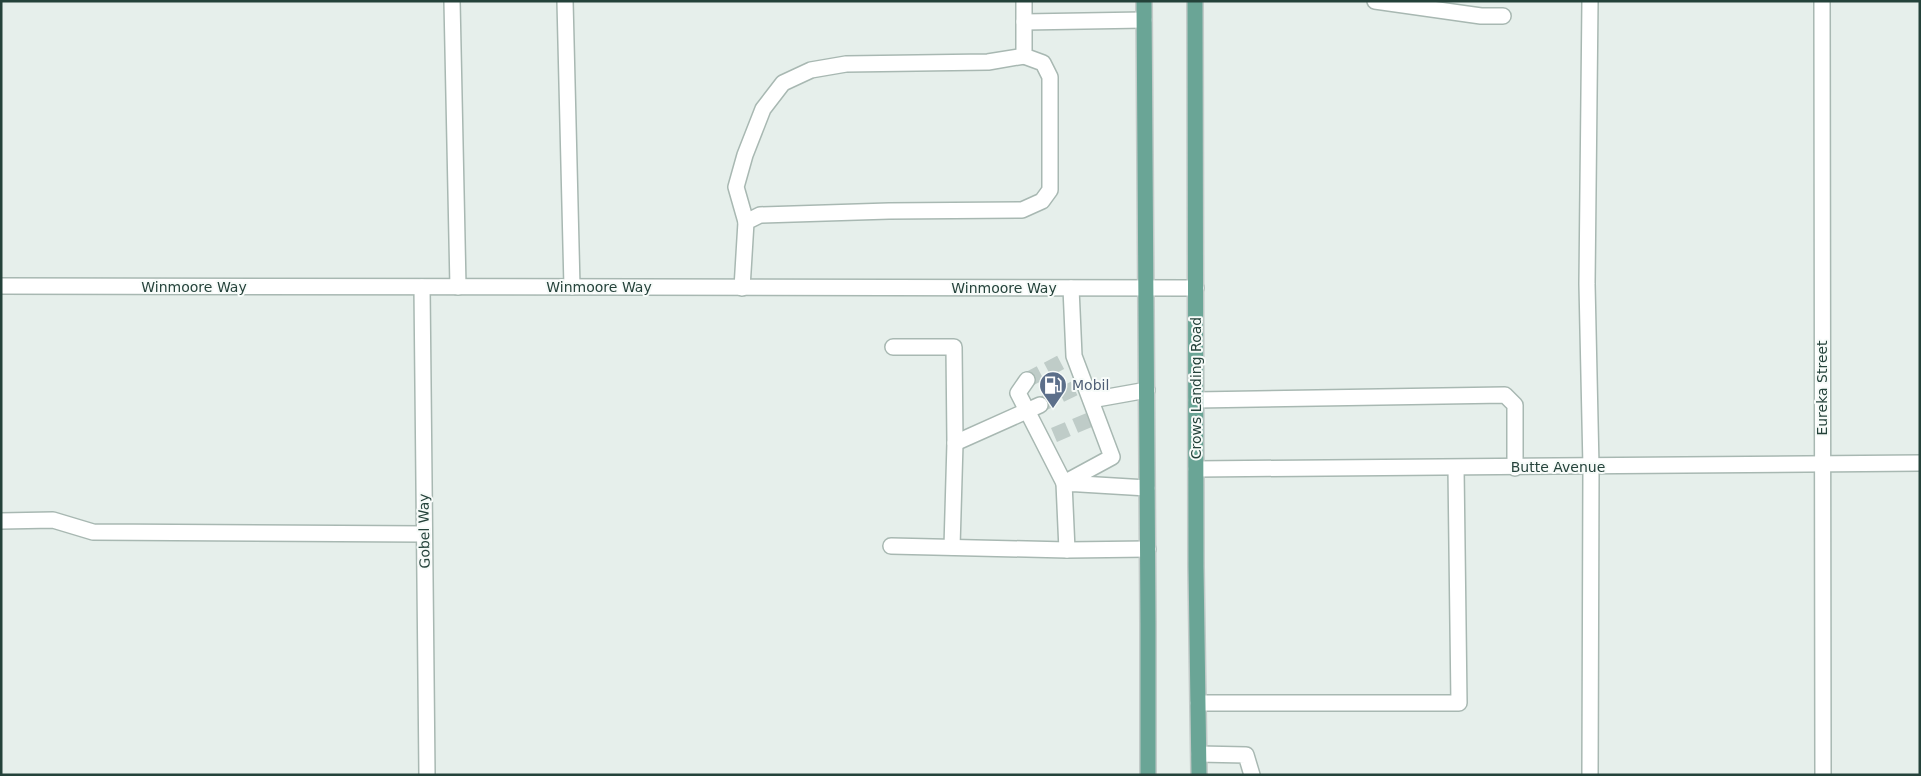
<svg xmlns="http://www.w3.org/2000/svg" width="1921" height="776" font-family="'DejaVu Sans',sans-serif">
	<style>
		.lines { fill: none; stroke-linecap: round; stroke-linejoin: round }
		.minor-tunnel { stroke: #bfccc8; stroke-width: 15; stroke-dasharray: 15 8; stroke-linecap: butt }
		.minor-casing { stroke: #a8b8b2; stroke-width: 18 }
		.major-casing { stroke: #c2cac8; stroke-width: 18 }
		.minor { stroke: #fff; stroke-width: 15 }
		.major { stroke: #6aa596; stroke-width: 15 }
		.labels { text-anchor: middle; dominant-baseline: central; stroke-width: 4; stroke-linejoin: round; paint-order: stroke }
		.street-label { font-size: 14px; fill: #24423a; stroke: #f7fbf9 }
		.service-label { font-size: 14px; fill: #4e5e75; stroke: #f7fbf9; text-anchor: start }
	</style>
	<rect width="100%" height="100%" fill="#e6efeb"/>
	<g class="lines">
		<g class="minor-tunnel">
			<polyline points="1027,380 1063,361"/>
			<polyline points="1040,405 1075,388"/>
			<polyline points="1054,435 1089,420"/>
		</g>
		<g class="minor-casing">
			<g id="minor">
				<polyline points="452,1 458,287"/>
				<polyline points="565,1 572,287"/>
				<polyline points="1375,1 1481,16 1503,16"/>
				<polyline points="1822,1 1823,775"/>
				<polyline points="1024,22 1144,20"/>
				<polyline points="746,222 736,187 745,155 763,109 783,83 811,70 846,64 988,62 1024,56"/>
				<polyline points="1,286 1196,288"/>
				<polyline points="422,287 427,775"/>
				<polyline points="742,288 746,222 760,215 889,211 1022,210 1042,201 1050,190 1050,77 1043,63 1024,56 1024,1"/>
				<polyline points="893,347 954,347 955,443 952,547"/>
				<polyline points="1027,380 1018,393 1064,483 1112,457 1074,356 1071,288"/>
				<polyline points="1091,400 1147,390"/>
				<polyline points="1196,400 1505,395 1515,405 1515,468"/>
				<polyline points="955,443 1040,405"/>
				<polyline points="1196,469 1920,463"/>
				<polyline points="1,521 53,520 93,532 424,534"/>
				<polyline points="891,546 1067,550 1148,549"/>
				<polyline points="1067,550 1064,483 1147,488"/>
				<polyline points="1198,703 1459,703 1456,468"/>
				<polyline points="1199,754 1246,755 1252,775"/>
				<polyline points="1590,775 1591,467 1587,284 1590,1"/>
			</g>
		</g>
		<g class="major-casing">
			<g id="major">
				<polyline points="1144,1 1148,623 1148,775"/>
				<polyline points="1195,1 1196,567 1199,775"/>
			</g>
		</g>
		<use href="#minor" class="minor"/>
		<use href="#major" class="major"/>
	</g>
	<defs>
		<g id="fuel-pin" transform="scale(1.4375)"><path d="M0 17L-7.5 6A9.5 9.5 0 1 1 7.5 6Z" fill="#5c6f8a" stroke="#f7fbf9"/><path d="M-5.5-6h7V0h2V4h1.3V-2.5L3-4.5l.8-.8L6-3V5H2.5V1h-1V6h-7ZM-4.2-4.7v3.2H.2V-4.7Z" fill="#fff"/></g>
	</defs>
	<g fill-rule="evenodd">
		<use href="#fuel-pin" x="1053" y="385"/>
	</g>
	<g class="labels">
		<g class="street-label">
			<text x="194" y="287">Winmoore Way</text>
			<text x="599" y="287">Winmoore Way</text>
			<text x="1004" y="288">Winmoore Way</text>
			<text transform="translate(1196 388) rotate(-90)">Crows Landing Road</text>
			<text transform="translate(1822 388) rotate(-90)">Eureka Street</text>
			<text x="1558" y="467">Butte Avenue</text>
			<text transform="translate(424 531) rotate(-91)">Gobel Way</text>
		</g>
		<g class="service-label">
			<text x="1072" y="385">Mobil</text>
		</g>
	</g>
	<rect width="1921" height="776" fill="none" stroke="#24423a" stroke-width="5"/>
</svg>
